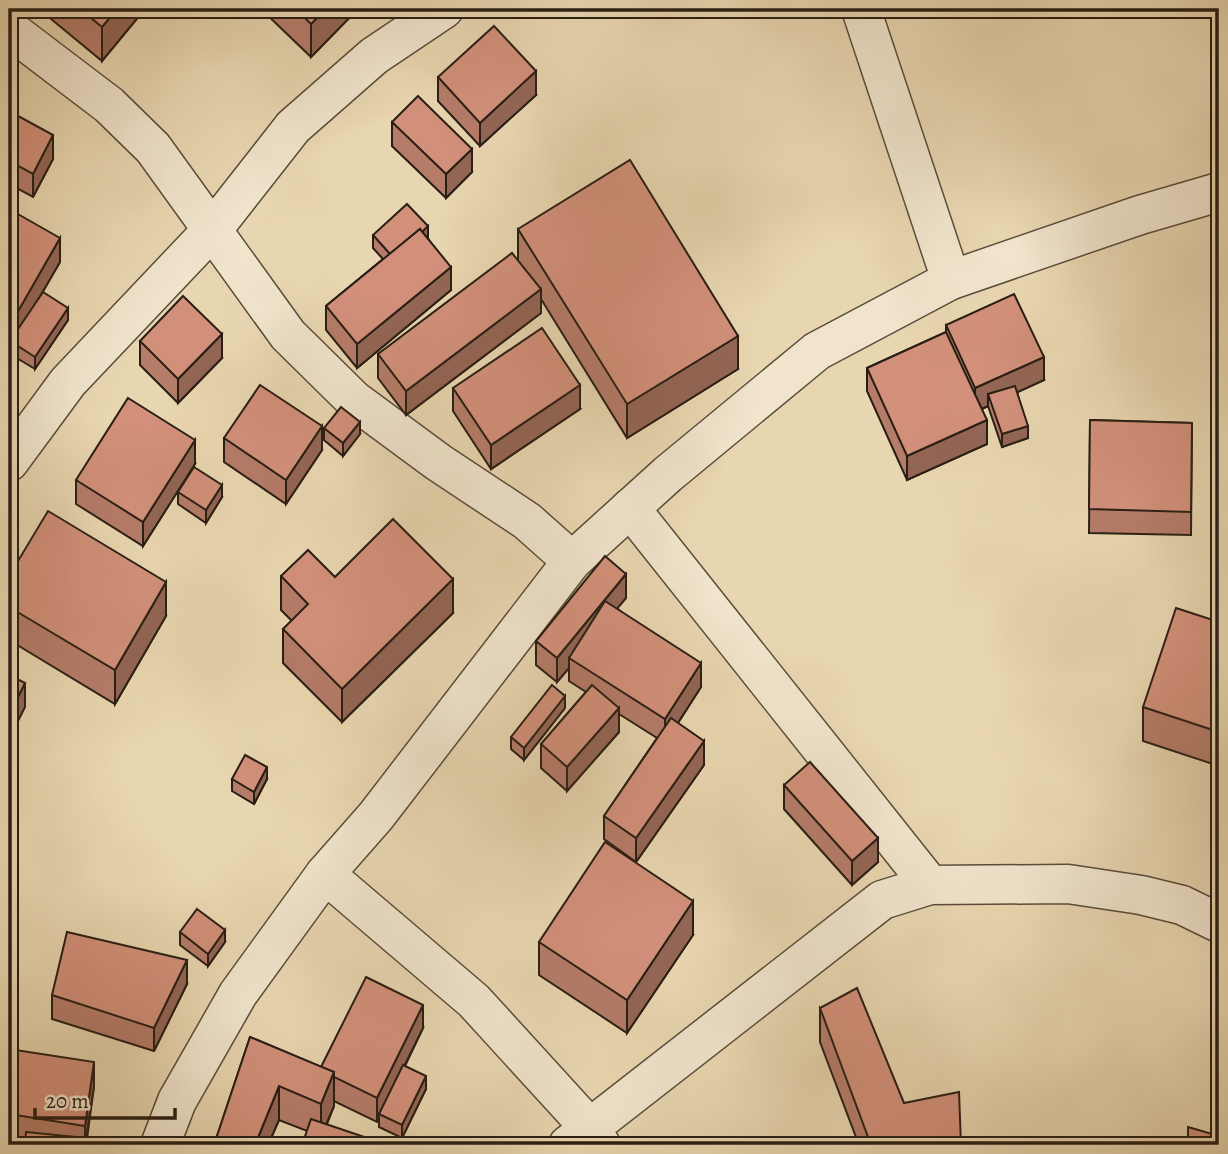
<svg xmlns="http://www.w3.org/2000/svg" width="1228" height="1154" font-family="Alegreya,serif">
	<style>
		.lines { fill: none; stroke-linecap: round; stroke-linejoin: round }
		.street-casing { stroke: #594c3b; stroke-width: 41 }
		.street { stroke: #f0e4cc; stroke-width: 38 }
		.wall { fill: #b57c69; stroke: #291e14; stroke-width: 2 }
		.shaded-wall { fill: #936555; stroke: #291e14; stroke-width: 2 }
		.building { fill: #d2907a; stroke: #291e14; stroke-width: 2 }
	</style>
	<rect width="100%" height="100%" fill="#e8d6b0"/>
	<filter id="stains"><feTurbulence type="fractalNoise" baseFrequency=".00286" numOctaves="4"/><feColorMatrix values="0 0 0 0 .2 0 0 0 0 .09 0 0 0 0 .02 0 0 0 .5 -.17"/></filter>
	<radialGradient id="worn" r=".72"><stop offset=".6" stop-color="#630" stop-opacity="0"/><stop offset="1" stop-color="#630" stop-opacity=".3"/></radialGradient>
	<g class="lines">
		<g class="street-casing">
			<g id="street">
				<polyline points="861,9 951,280"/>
				<polyline points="9,29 109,105 153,148 288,335 354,400 438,462 527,521 572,561"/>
				<polyline points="9,462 68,382 213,229 293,127 374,56 444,9"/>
				<polyline points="630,508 930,885"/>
				<polyline points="325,874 474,1001 589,1127 601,1145"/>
				<polyline points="160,1145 177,1101 238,994 325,874 376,816 572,561 668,474 817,351 951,280 1140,215 1219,192"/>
				<polyline points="568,1145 882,900 930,885 1068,884 1141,895 1182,905 1219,923"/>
			</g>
		</g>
		<use href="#street" class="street"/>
	</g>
	<g class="wall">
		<polygon points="39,9 145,9 102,61"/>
		<polygon points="261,9 358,9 311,57"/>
		<polygon points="438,77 536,95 480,146 438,101"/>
		<polygon points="9,111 53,159 33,197 9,184"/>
		<polygon points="392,122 472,172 446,198 392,146"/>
		<polygon points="9,209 60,262 42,293 68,320 35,369 10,354 10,348 9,351"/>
		<polygon points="518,229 738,369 627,438 541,299 541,313 406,415 378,378 378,354 518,260"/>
		<polygon points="373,235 428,238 451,290 357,368 326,330 326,306 383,259 373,248"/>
		<polygon points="946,325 1044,380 1017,392 1028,438 1002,447 988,406 982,409 987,444 907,480 867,391 867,368 946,332"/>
		<polygon points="140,341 222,358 178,403 140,365"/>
		<polygon points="453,388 580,409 491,469 453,411"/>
		<polygon points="1090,420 1192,423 1191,535 1089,533"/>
		<polygon points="324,428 360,434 343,456 324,440"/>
		<polygon points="224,438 322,450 286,504 224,462"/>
		<polygon points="195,464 143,546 76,504 76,480"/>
		<polygon points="178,492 222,497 206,523 178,504"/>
		<polygon points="9,576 166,616 115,704 9,640"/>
		<polygon points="281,576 335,577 453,613 342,722 283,663 283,629 292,621 281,610"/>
		<polygon points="626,598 617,608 701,687 678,723 704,765 636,862 604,839 604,816 657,738 619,714 619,732 567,791 541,768 541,744 586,692 569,681 569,668 557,682 536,665 536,641"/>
		<polygon points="1219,622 1219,766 1143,741 1143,707"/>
		<polygon points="565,708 524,760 511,749 511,737"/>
		<polygon points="232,779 267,779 254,804 232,791"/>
		<polygon points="784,785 878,862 852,885 784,809"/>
		<polygon points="180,932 225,942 208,966 180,945"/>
		<polygon points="693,935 627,1033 539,975 539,942"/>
		<polygon points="187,984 154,1051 52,1019 52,995"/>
		<polygon points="820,1008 904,1103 961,1145 859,1145 820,1042"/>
		<polygon points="423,1028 405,1066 426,1089 402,1138 379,1127 379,1117 377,1122 334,1101 334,1106 327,1124 307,1131 279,1120 268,1145 214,1145 250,1037 321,1067"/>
		<polygon points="9,1049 94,1086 87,1139 95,1145 18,1140 18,1145 9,1145"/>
	</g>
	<g class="shaded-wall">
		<polygon points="117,9 145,9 102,61 102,27"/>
		<polygon points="326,9 358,9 311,57 311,24"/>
		<polygon points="536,71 536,95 480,146 480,123"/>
		<polygon points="53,135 53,159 33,197 33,174"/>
		<polygon points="472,149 472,172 446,198 446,174"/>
		<polygon points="428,226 428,238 393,271 393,258"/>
		<polygon points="60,238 60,262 13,343 10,341 10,348 9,351 9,327"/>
		<polygon points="451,267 451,290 357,368 357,344"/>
		<polygon points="541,289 541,313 406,415 406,391"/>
		<polygon points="68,308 68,320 35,369 35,357"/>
		<polygon points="222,334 222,358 178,403 178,379"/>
		<polygon points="738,336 738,369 627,438 627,404"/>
		<polygon points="1044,357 1044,380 992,404 988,394 988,406 975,412 975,388"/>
		<polygon points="580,385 580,409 491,469 491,445"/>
		<polygon points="987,420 987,444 907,480 907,456"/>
		<polygon points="360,422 360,434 343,456 343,443"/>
		<polygon points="322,426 322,450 286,504 286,480"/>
		<polygon points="1028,426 1028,438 1002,447 1002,434"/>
		<polygon points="195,440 195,464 143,546 143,522"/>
		<polygon points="222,485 222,497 206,523 206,510"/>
		<polygon points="626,574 626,598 574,661 569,658 569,668 557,682 557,658"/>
		<polygon points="453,579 453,613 342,722 342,689"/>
		<polygon points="166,582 166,616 115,704 115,670"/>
		<polygon points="701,663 701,687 665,743 665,719"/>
		<polygon points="25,683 25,707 9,739 9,715"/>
		<polygon points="565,696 565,708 524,760 524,748"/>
		<polygon points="619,708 619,732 567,791 567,767"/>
		<polygon points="704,741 704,765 636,862 636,838"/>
		<polygon points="267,767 267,779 254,804 254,792"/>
		<polygon points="878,838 878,862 852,885 852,861"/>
		<polygon points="693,901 693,935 627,1033 627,1000"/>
		<polygon points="225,930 225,942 208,966 208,954"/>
		<polygon points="187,960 187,984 154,1051 154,1028"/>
		<polygon points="423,1005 423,1028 380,1115 379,1114 377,1122 377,1098"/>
		<polygon points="94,1062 94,1086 85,1145 85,1126"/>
		<polygon points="334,1072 334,1106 321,1137 321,1104"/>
		<polygon points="426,1076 426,1089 402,1138 402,1125"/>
		<polygon points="279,1086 279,1120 268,1145 255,1145"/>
	</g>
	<g class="building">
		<polygon points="80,9 117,9 102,27"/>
		<polygon points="296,9 326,9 311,24"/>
		<polygon points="494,26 536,71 480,123 438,77"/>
		<polygon points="418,96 472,149 446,174 392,122"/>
		<polygon points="9,111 53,135 33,174 9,161"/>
		<polygon points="630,160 738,336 627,404 518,229"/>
		<polygon points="407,204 428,226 422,232 420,229 390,254 373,235"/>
		<polygon points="9,209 60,238 9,327"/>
		<polygon points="420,229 451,267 357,344 326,306"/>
		<polygon points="512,253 541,289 406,391 378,354"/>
		<polygon points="43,292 68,308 35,357 10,341"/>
		<polygon points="1014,294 1044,357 975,388 946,325"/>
		<polygon points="183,296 222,334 178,379 140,341"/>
		<polygon points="542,328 580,385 491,445 453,388"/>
		<polygon points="946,332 987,420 907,456 867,368"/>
		<polygon points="260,385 322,426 286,480 224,438"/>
		<polygon points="1015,386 1028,426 1002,434 988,394"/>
		<polygon points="128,398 195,440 143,522 76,480"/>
		<polygon points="341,407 360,422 343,443 324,428"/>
		<polygon points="1090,420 1192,423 1191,512 1089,509"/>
		<polygon points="194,467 222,485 206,510 178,492"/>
		<polygon points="48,511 166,582 115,670 9,607 9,576"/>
		<polygon points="393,519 453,579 342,689 283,629 308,604 281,576 308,550 335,577"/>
		<polygon points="605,556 626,574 557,658 536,641"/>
		<polygon points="605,601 701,663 665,719 569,658"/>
		<polygon points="1176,608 1219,622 1219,732 1143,707"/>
		<polygon points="9,675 25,683 9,715"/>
		<polygon points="552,685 565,696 524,748 511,737"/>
		<polygon points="592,685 619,708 567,767 541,744"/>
		<polygon points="671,718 704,741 636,838 604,816"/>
		<polygon points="245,755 267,767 254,792 232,779"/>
		<polygon points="810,762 878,838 852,861 784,785"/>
		<polygon points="605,842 693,901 627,1000 539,942"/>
		<polygon points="197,909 225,930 208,954 180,932"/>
		<polygon points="67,932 187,960 154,1028 52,995"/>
		<polygon points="366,977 423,1005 377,1098 334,1077 334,1072 321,1067"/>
		<polygon points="857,988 904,1103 959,1092 961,1145 871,1145 820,1008"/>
		<polygon points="250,1037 334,1072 321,1104 279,1086 255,1145 214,1145"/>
		<polygon points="9,1049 94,1062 85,1126 9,1114"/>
		<polygon points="403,1065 426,1076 402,1125 379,1114"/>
		<polygon points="311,1119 388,1145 302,1145"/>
		<polygon points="9,1126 18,1127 16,1145 9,1145"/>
		<polygon points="1188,1127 1219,1136 1219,1145 1188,1145"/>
		<polygon points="26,1132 95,1139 95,1145 25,1145"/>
	</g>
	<rect width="1228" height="1154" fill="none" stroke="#e8d6b0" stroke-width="35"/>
	<rect x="10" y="10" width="1207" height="1133" fill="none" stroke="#291e14" stroke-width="3.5"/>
	<rect x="18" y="18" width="1193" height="1119" fill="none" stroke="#291e14" stroke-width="2"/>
	<path d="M35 1108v10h140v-10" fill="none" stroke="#291e14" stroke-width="3.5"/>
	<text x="46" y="1108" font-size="21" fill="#291e14" stroke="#f0e4cc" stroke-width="5" paint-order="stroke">20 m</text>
	<rect width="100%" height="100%" filter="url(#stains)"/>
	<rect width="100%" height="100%" fill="url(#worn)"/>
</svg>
